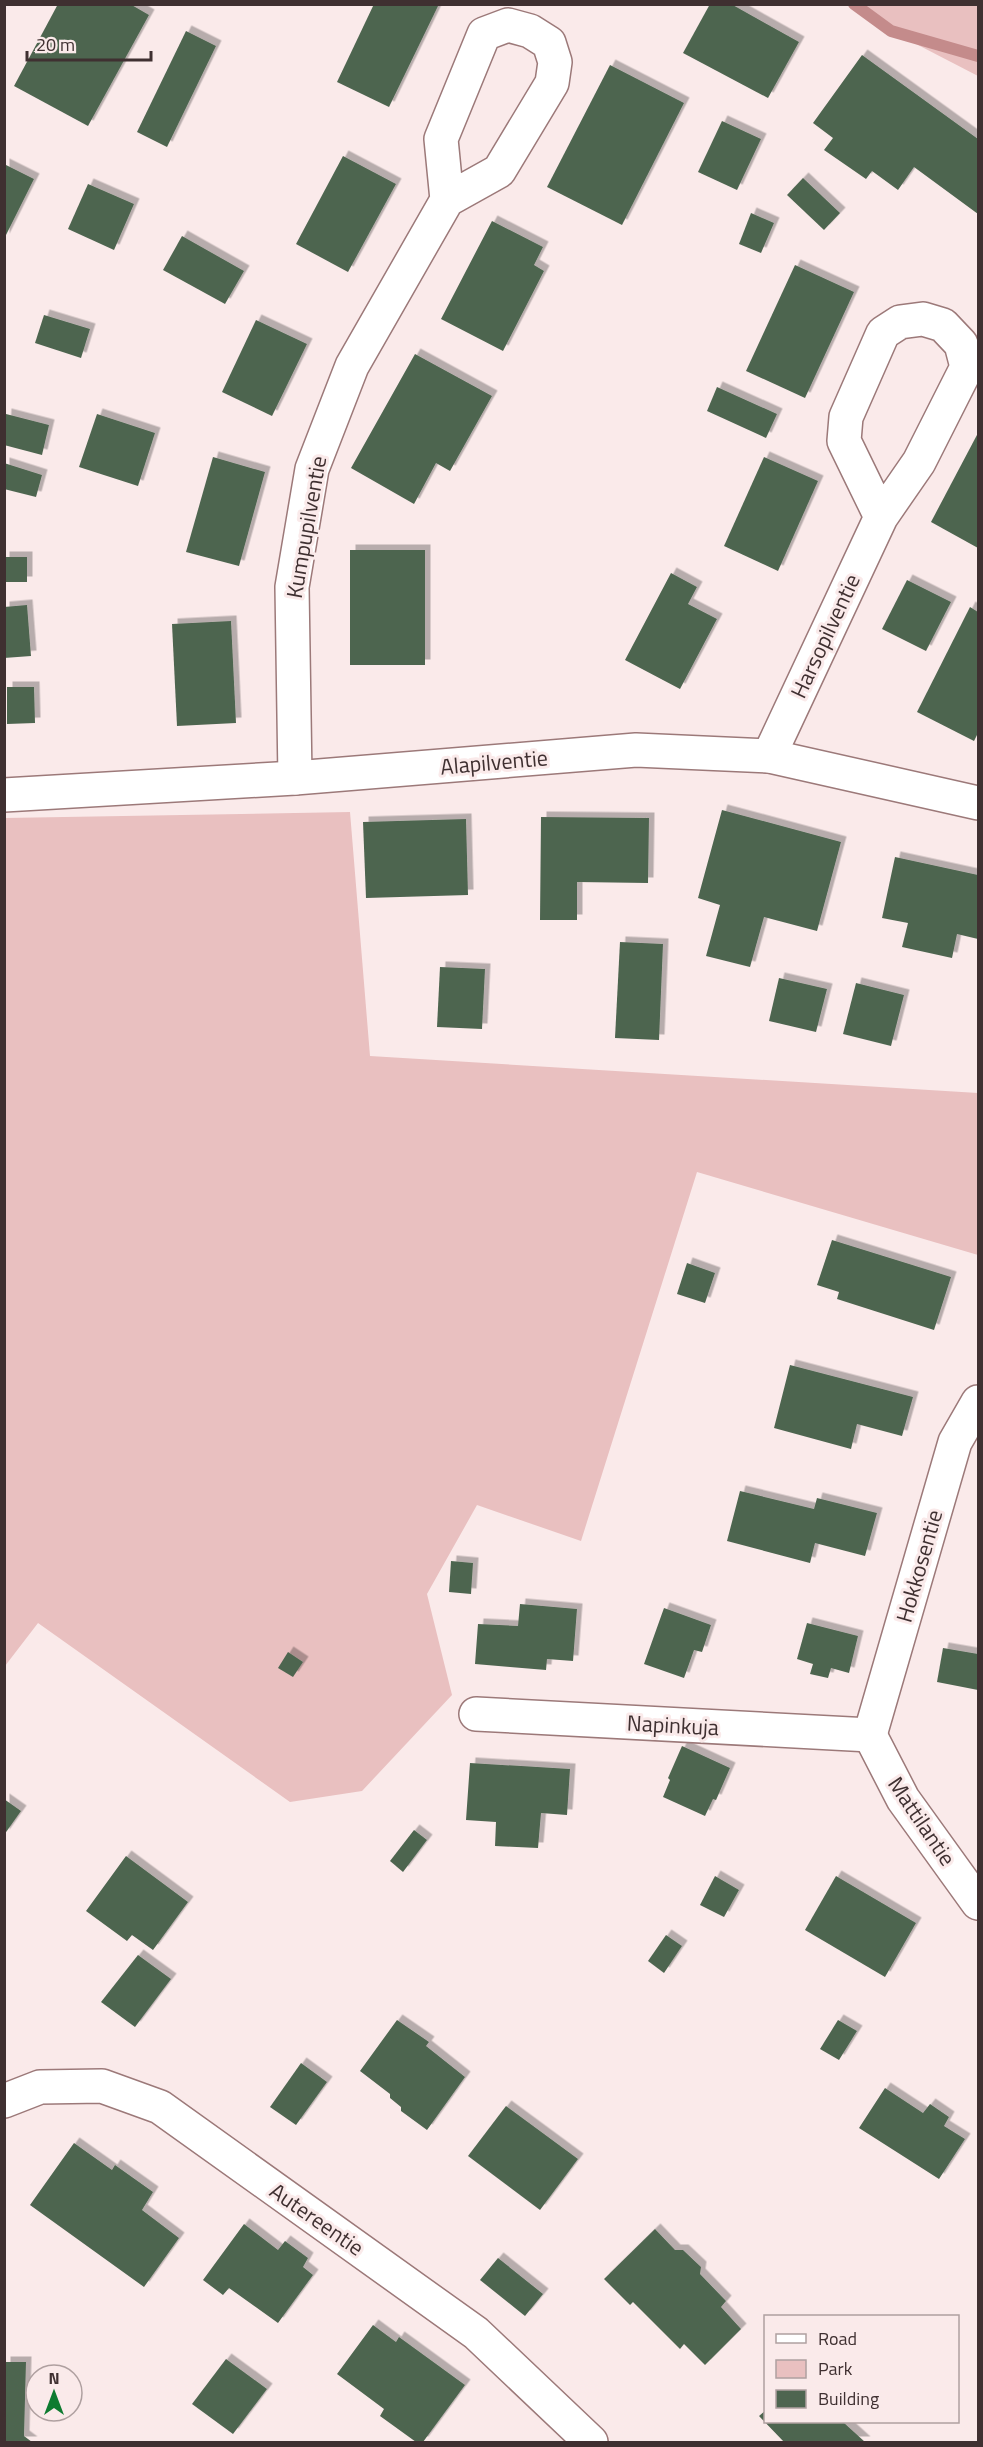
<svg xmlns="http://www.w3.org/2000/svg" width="983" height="2447" font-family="'Titillium Web',sans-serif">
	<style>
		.green { fill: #e9c0c0 }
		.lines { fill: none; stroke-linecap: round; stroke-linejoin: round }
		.stream { stroke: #c48b8b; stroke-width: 12 }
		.building { fill: #4e6550; filter: url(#shadow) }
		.minor-casing { stroke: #9c7979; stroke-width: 36 }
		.minor { stroke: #fff; stroke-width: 33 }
		.labels { text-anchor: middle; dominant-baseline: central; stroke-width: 6; stroke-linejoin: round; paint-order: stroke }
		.street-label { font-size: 22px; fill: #3f3031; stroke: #faeaea }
	</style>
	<defs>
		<filter id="shadow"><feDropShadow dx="5.5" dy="-5.5" stdDeviation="0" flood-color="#0004"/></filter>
	</defs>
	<rect width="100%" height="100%" fill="#faeaea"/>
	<g class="green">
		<polygon points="854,5 978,5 978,76 891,31"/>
		<polygon points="350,812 370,1056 978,1093 978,1255 697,1172 581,1541 477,1505 427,1594 452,1695 362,1791 290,1802 38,1623 5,1666 5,818"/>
	</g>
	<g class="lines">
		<polyline class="stream" points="854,4 891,31 978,56"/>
	</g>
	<g class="building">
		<polygon points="58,4 130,4 149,15 88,126 14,86"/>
		<polygon points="374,4 439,4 389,107 337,82"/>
		<polygon points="710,4 731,4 799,42 768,98 683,53"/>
		<polygon points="186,31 216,46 167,147 137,132"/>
		<polygon points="862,55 978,139 978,214 914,167 898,190 872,171 866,179 824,150 833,138 813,123"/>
		<polygon points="610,65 684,103 622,225 547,187"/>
		<polygon points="722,121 761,139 737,190 698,172"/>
		<polygon points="343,156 396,184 348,272 296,244"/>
		<polygon points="4,164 34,179 4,239"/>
		<polygon points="803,178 840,213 824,230 787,195"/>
		<polygon points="88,184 134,204 114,250 68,229"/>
		<polygon points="751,213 774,223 761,253 739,244"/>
		<polygon points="492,221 543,247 534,265 544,271 503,351 441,319"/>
		<polygon points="182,236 244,271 225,304 163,270"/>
		<polygon points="795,265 854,292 805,398 746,371"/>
		<polygon points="44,315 90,329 81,358 35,343"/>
		<polygon points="256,320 307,344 272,416 222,392"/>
		<polygon points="415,354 492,396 450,471 436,463 414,504 351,468"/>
		<polygon points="717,387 777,414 766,438 707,411"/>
		<polygon points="6,414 49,425 42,455 4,445"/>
		<polygon points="97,414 155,433 138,486 79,467"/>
		<polygon points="978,433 978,548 931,522"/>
		<polygon points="213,457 265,472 239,566 186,552"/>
		<polygon points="764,457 818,481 778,571 724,546"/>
		<polygon points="4,463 42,475 36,497 4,489"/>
		<rect x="350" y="550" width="75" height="115"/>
		<rect x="4" y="557" width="23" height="25"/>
		<polygon points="671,573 697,587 688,604 717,619 680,689 625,660"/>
		<polygon points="907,580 951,602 926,651 882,629"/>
		<polygon points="27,605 31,656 4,658 4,607"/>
		<polygon points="970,607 978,612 978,733 974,741 917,712"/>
		<polygon points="231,621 236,723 177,726 172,624"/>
		<polygon points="7,687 34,687 35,723 7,724"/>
		<polygon points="722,810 841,842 817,931 764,917 750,967 706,956 720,905 698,898"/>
		<polygon points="541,817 649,818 648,883 577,882 577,920 540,920"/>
		<polygon points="466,819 468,895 366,898 363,822"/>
		<polygon points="895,857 978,875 978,939 957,934 952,958 902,947 908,923 882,918"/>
		<polygon points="620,942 663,944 659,1040 615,1038"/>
		<polygon points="440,967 485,969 482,1029 437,1027"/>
		<polygon points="779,978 827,989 816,1032 769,1021"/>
		<polygon points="856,983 904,995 891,1046 843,1034"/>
		<polygon points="832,1240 951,1277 934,1330 837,1299 839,1292 817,1285"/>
		<polygon points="687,1263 715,1273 705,1303 677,1294"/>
		<polygon points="790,1365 913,1397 902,1436 857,1424 851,1449 774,1428"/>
		<polygon points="740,1491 814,1509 817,1498 877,1513 865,1556 815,1543 810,1563 727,1541"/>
		<polygon points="451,1561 473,1563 471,1594 449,1592"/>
		<polygon points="520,1604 577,1609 573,1661 547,1659 546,1670 475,1664 478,1624 518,1626"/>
		<polygon points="664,1608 711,1625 702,1652 694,1650 684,1678 644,1664"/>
		<polygon points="807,1623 858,1636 849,1673 831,1668 828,1678 810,1674 813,1664 797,1659"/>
		<polygon points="943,1648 978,1654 978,1690 937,1682"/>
		<polygon points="288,1652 303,1662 293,1677 278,1668"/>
		<polygon points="682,1746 730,1768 716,1800 713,1799 705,1816 663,1797 670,1780 668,1778"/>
		<polygon points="470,1763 570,1769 567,1815 541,1813 538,1848 495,1846 496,1822 466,1820"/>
		<polygon points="4,1799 21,1811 4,1835"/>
		<polygon points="414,1830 427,1840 403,1872 390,1861"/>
		<polygon points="126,1856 188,1902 153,1950 132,1935 127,1941 86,1911"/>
		<polygon points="715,1876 739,1890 724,1917 700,1905"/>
		<polygon points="836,1876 916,1923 885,1977 805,1930"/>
		<polygon points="666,1935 682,1946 664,1973 648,1961"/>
		<polygon points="138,1955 171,1979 135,2027 101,2002"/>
		<polygon points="397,2020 429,2042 426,2046 465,2077 427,2130 401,2111 401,2107 390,2098 390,2094 360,2071"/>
		<polygon points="838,2020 857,2031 839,2060 820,2049"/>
		<polygon points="301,2063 327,2082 296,2125 270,2107"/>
		<polygon points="885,2088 923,2113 930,2104 949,2117 944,2126 965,2139 939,2179 859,2128"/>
		<polygon points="506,2106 578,2159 540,2210 468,2156"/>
		<polygon points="74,2143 112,2170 115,2165 153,2192 142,2210 179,2238 144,2287 30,2205"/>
		<polygon points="244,2224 278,2250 285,2241 308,2258 303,2267 313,2275 278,2323 229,2288 223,2295 203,2280"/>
		<polygon points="655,2229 675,2250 683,2250 701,2267 700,2274 726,2301 721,2307 741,2329 705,2365 684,2344 680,2349 633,2302 630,2305 604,2279"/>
		<polygon points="498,2258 543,2294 525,2316 480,2280"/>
		<polygon points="373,2325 396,2342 399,2337 465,2385 423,2442 416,2442 380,2416 384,2409 337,2374"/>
		<polygon points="226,2359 267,2389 233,2434 192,2404"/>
		<polygon points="5,2362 26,2362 24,2436 32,2442 5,2442"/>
		<polygon points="766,2410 766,2422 843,2422 865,2442 784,2442 759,2416"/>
	</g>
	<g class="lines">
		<g class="minor-casing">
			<g id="minor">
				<polyline points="769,756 881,517 919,462 967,367 961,344 943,325 923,319 900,322 883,333 846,417 844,441 881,517"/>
				<polyline points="295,778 292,587 312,469 352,366 447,200 499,171 552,83 555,62 549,43 530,31 508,25 484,34 441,139 447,200"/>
				<polyline points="4,795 295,778 636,750 769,756 978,803"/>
				<polyline points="476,1714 870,1735"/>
				<polyline points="870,1735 955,1442 978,1402"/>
				<polyline points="870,1735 903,1799 978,1903"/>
				<polyline points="4,2101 40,2087 102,2086 160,2107 476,2333 591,2442"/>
			</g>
		</g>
		<use href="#minor" class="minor"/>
	</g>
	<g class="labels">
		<g class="street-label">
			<text transform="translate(306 527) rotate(-80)">Kumpupilventie</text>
			<text transform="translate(825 636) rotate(-65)">Harsopilventie</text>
			<text transform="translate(494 762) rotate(-5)">Alapilventie</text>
			<text transform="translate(919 1566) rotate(-74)">Hokkosentie</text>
			<text transform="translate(673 1725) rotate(3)">Napinkuja</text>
			<text transform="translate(922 1821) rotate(56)">Mattilantie</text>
			<text transform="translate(317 2219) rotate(35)">Autereentie</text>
		</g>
	</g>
	<rect width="983" height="2447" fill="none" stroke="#3f3031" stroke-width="12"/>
	<rect x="764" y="2315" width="195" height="108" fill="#faeaea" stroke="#afa0a0" stroke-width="1.5"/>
	<rect x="776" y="2334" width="30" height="9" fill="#ffffff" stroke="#afa0a0" stroke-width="1.5"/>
	<text x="818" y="2345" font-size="18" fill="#3f3031">Road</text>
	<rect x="776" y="2360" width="30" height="18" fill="#e9c0c0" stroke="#afa0a0" stroke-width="1.5"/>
	<text x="818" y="2375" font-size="18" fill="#3f3031">Park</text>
	<rect x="776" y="2390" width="30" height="18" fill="#4e6550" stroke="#afa0a0" stroke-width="1.5"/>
	<text x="818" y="2405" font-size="18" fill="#3f3031">Building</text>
	<g transform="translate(54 2393)"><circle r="28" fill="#faeaea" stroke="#afa0a0" stroke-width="1.5"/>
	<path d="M0-4.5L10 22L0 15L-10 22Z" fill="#0e7b30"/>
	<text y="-9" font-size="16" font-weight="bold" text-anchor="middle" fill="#3f3031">N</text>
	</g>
	<path d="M27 51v9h124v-9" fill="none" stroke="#3f3031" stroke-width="3"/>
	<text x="36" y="51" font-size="18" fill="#3f3031" stroke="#faeaea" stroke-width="4.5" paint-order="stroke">20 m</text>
</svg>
